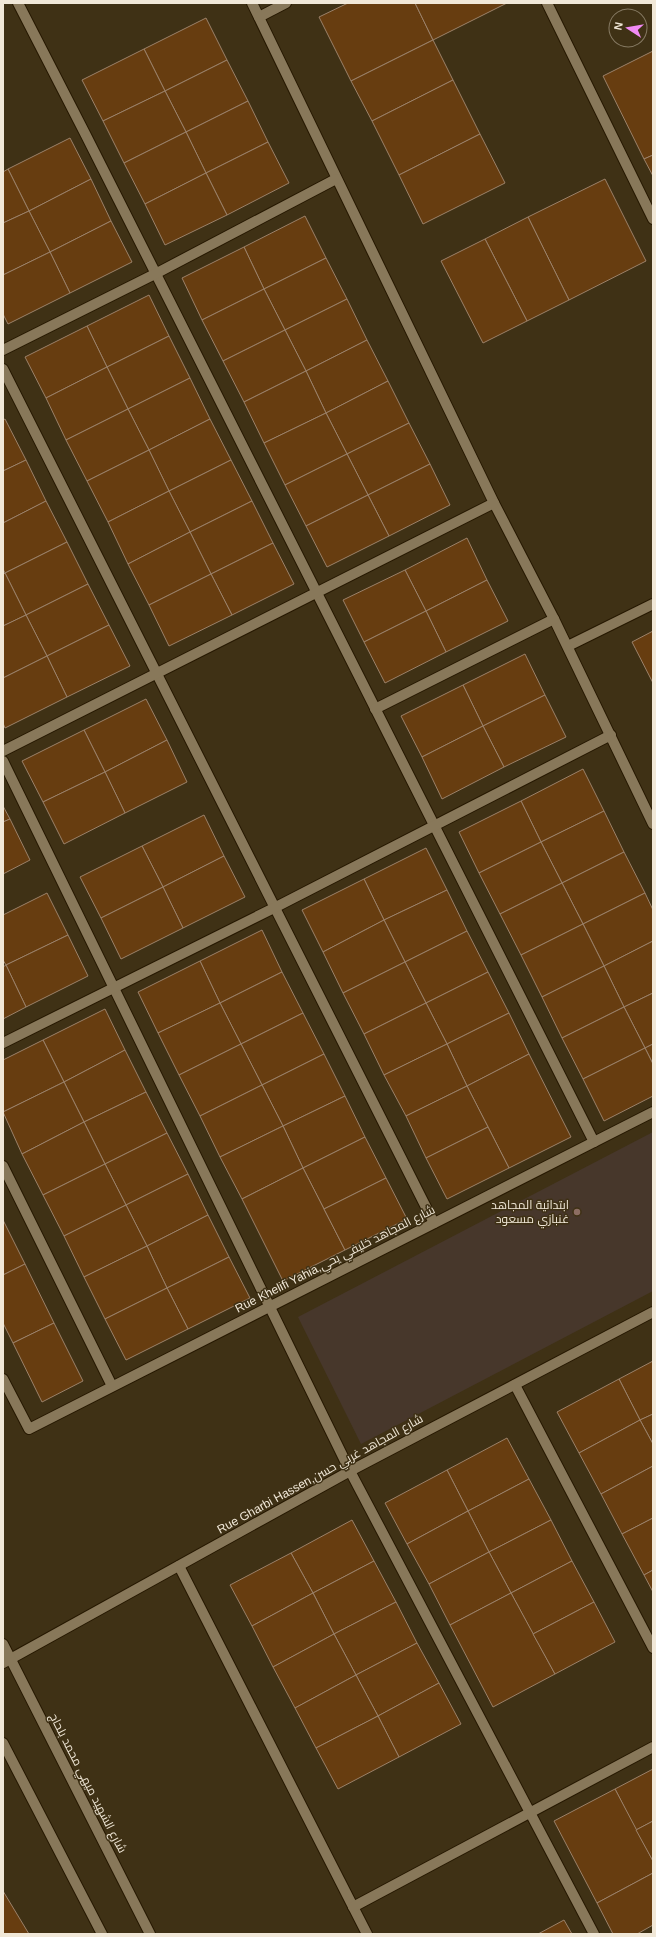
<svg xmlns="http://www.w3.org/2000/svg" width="656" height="1937" font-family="Arial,Cairo,sans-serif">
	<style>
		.education { fill: #47372b }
		.building { fill: #673d10; stroke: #9b8169 }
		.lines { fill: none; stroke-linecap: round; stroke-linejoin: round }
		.street-casing { stroke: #261800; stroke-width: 12 }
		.secondary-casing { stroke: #261800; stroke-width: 12 }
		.street { stroke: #88785a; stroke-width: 10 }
		.secondary { stroke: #88785a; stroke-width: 10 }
		.education-dot { fill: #8d6e63; stroke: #3f3115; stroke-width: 1.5 }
		.labels { text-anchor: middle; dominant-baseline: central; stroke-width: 3; stroke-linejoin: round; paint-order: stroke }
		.poi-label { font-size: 12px; fill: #f1e8d8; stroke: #3f3115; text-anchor: end }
		.street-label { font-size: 12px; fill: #f1e8d8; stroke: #3f3115 }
	</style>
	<rect width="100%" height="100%" fill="#3f3115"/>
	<polygon class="education" points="653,1132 653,1291 361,1444 298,1317"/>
	<g class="building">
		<polygon points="348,3 415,3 433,40 351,81 319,17"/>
		<polygon points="415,3 507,3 433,40"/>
		<polygon points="206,18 227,60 165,91 144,49"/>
		<polygon points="433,40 453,80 372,121 351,81"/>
		<polygon points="144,49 165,91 103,121 82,80"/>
		<polygon points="653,51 653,155 644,159 603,76"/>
		<polygon points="227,60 248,101 186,132 165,91"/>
		<polygon points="453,80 480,134 399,175 372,121"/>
		<polygon points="165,91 186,132 124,163 103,121"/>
		<polygon points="248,101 268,142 206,173 186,132"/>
		<polygon points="186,132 206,173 145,204 124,163"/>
		<polygon points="480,134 505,183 423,224 399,175"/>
		<polygon points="70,138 91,179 29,211 8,169"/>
		<polygon points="268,142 289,183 227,215 206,173"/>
		<polygon points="653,155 653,176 644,159"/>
		<polygon points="8,169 29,211 3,223 3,172"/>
		<polygon points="206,173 227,215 165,245 145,204"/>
		<polygon points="91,179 111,221 50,252 29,211"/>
		<polygon points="605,179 646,261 569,300 528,217"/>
		<polygon points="29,211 50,252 3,275 3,223"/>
		<polygon points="305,216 326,258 264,289 244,247"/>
		<polygon points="528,217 569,300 527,321 485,239"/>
		<polygon points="111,221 132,262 70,293 50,252"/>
		<polygon points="485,239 527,321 483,343 441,261"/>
		<polygon points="244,247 264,289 202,320 182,278"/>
		<polygon points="50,252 70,293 8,324 3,314 3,275"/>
		<polygon points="326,258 347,299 285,330 264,289"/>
		<polygon points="264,289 285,330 223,361 202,320"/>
		<polygon points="149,295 169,336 107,367 87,326"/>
		<polygon points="347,299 367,340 306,371 285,330"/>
		<polygon points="87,326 107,367 46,398 25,357"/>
		<polygon points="285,330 306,371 244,402 223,361"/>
		<polygon points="169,336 190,378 128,409 107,367"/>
		<polygon points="367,340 388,381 326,413 306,371"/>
		<polygon points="107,367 128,409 66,440 46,398"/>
		<polygon points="306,371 326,413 264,443 244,402"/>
		<polygon points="190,378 210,419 149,450 128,409"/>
		<polygon points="388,381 409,423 347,454 326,413"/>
		<polygon points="128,409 149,450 87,481 66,440"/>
		<polygon points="326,413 347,454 285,485 264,443"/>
		<polygon points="5,419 26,460 3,471 3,420"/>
		<polygon points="210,419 231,460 169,491 149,450"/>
		<polygon points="409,423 430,464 368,495 347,454"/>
		<polygon points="149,450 169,491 108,522 87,481"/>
		<polygon points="347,454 368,495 306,526 285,485"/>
		<polygon points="26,460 46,501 3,523 3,471"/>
		<polygon points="231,460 252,501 190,532 169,491"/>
		<polygon points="430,464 450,505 389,536 368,495"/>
		<polygon points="169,491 190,532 128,564 108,522"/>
		<polygon points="368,495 389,536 327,567 306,526"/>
		<polygon points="46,501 67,542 5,573 3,569 3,523"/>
		<polygon points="252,501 273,543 211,574 190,532"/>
		<polygon points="190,532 211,574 149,605 128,564"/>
		<polygon points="467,538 487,580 426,611 405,570"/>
		<polygon points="67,542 88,584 26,615 5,573"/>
		<polygon points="273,543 294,584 232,615 211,574"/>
		<polygon points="405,570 426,611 364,642 343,600"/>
		<polygon points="5,573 26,615 3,626 3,575"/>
		<polygon points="211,574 232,615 169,646 149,605"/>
		<polygon points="487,580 508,621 446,652 426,611"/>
		<polygon points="88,584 109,625 47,656 26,615"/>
		<polygon points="426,611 446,652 385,683 364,642"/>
		<polygon points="26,615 47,656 3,678 3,626"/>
		<polygon points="109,625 130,666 67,697 47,656"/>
		<polygon points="653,631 653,683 632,642"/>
		<polygon points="525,654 545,695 483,726 463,685"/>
		<polygon points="47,656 67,697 5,728 3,723 3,678"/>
		<polygon points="463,685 483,726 422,757 401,716"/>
		<polygon points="545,695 566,737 504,767 483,726"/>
		<polygon points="146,699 167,740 105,772 84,730"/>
		<polygon points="483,726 504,767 442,799 422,757"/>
		<polygon points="84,730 105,772 43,802 22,761"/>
		<polygon points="167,740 187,782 125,813 105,772"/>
		<polygon points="583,769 604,811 541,842 521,801"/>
		<polygon points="105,772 125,813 64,844 43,802"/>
		<polygon points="521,801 541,842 479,873 459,832"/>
		<polygon points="3,806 10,819 3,822"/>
		<polygon points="604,811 624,852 562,883 541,842"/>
		<polygon points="204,815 224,856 163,887 142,846"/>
		<polygon points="10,819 30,860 3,874 3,822"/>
		<polygon points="541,842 562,883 500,914 479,873"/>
		<polygon points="142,846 163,887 101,918 80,877"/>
		<polygon points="426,848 447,890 384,920 364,879"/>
		<polygon points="624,852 645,893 583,924 562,883"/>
		<polygon points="224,856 245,897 183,928 163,887"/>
		<polygon points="364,879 384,920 323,952 302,910"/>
		<polygon points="562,883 583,924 521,955 500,914"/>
		<polygon points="163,887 183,928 121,959 101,918"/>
		<polygon points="447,890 467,931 405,962 384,920"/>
		<polygon points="47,893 68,935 6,965 3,960 3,915"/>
		<polygon points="645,893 653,910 653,941 604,966 583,924"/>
		<polygon points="384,920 405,962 343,993 323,952"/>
		<polygon points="583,924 604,966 542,997 521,955"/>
		<polygon points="262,930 282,972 220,1003 200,961"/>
		<polygon points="467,931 488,972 426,1003 405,962"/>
		<polygon points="68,935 88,976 26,1007 6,965"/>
		<polygon points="653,941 653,993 624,1007 604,966"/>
		<polygon points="200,961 220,1003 158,1033 138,992"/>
		<polygon points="405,962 426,1003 364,1034 343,993"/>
		<polygon points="6,965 26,1007 3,1019 3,967"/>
		<polygon points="604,966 624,1007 562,1038 542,997"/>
		<polygon points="282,972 303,1013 241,1044 220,1003"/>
		<polygon points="488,972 509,1013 447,1044 426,1003"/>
		<polygon points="653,993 653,1044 645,1048 624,1007"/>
		<polygon points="220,1003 241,1044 179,1075 158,1033"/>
		<polygon points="426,1003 447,1044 384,1075 364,1034"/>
		<polygon points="624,1007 645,1048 583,1079 562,1038"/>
		<polygon points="105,1009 125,1050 64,1082 43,1040"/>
		<polygon points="303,1013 324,1054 262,1085 241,1044"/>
		<polygon points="509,1013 529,1054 467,1086 447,1044"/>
		<polygon points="43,1040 64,1082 3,1112 3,1060"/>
		<polygon points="241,1044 262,1085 200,1116 179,1075"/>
		<polygon points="447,1044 467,1086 406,1116 384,1075"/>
		<polygon points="653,1044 653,1064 645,1048"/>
		<polygon points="645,1048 653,1064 653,1096 604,1121 583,1079"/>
		<polygon points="125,1050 146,1092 84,1122 64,1082"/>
		<polygon points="324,1054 345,1096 283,1126 262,1085"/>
		<polygon points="529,1054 571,1137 509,1168 467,1086"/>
		<polygon points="64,1082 84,1122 22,1154 3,1112"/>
		<polygon points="262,1085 283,1126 220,1157 200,1116"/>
		<polygon points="467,1086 488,1127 426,1158 406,1116"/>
		<polygon points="146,1092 167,1133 105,1164 84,1122"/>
		<polygon points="345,1096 365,1137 303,1168 283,1126"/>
		<polygon points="84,1122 105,1164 43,1195 22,1154"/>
		<polygon points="283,1126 303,1168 242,1199 220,1157"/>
		<polygon points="488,1127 509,1168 447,1199 426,1158"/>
		<polygon points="167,1133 188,1174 126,1205 105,1164"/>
		<polygon points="365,1137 386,1178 324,1209 303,1168"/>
		<polygon points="105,1164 126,1205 64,1236 43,1195"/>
		<polygon points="303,1168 345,1250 283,1281 242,1199"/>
		<polygon points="188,1174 208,1215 147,1246 126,1205"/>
		<polygon points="386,1178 407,1219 345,1250 324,1209"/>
		<polygon points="126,1205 147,1246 84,1277 64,1236"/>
		<polygon points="208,1215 229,1257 167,1288 147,1246"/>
		<polygon points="3,1220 25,1264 3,1275"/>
		<polygon points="147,1246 167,1288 105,1319 84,1277"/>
		<polygon points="229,1257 250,1298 188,1329 167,1288"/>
		<polygon points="25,1264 54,1323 13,1343 3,1323 3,1275"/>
		<polygon points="167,1288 188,1329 126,1360 105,1319"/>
		<polygon points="54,1323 83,1381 42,1402 13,1343"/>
		<polygon points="653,1361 653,1414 640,1420 619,1379"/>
		<polygon points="619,1379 640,1420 579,1453 557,1412"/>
		<polygon points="653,1414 653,1444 640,1420"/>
		<polygon points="640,1420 653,1444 653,1466 601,1494 579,1453"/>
		<polygon points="507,1438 529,1479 468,1511 447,1470"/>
		<polygon points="653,1466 653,1518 622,1534 601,1494"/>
		<polygon points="447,1470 468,1511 407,1544 385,1503"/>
		<polygon points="529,1479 551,1520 489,1552 468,1511"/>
		<polygon points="468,1511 489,1552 429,1584 407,1544"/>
		<polygon points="653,1518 653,1570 644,1575 622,1534"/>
		<polygon points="352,1520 374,1561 313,1593 291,1553"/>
		<polygon points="551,1520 572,1561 511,1593 489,1552"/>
		<polygon points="489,1552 511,1593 450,1625 429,1584"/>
		<polygon points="291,1553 313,1593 252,1626 230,1585"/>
		<polygon points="374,1561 396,1602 334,1634 313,1593"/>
		<polygon points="572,1561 594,1602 533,1634 511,1593"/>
		<polygon points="653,1570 653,1592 644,1575"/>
		<polygon points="313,1593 334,1634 273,1667 252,1626"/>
		<polygon points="511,1593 555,1674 493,1707 450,1625"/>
		<polygon points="396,1602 417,1643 356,1675 334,1634"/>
		<polygon points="594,1602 615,1642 555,1674 533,1634"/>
		<polygon points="334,1634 356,1675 295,1708 273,1667"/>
		<polygon points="417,1643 439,1683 378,1716 356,1675"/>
		<polygon points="356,1675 378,1716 316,1748 295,1708"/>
		<polygon points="439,1683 461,1724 399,1757 378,1716"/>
		<polygon points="378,1716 399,1757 338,1789 316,1748"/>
		<polygon points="653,1769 653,1821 636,1830 615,1789"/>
		<polygon points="615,1789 653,1861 653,1873 597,1903 554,1821"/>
		<polygon points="653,1821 653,1861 636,1830"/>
		<polygon points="653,1873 653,1925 637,1934 613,1934 597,1903"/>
		<polygon points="3,1891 29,1934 3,1934"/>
		<polygon points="564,1920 572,1934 538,1934"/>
	</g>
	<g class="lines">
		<g class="street-casing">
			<g id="street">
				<path d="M18,3C213,381 402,762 594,1142"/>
				<polyline points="252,3 494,503 554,619 653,824"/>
				<polyline points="547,3 653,219"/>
				<polyline points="259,17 286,3"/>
				<polyline points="3,350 157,273 336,179"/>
				<path d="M3,369C146,654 292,938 434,1223"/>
				<polyline points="568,646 653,604"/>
				<polyline points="375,709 554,619"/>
				<polyline points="3,751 494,503"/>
				<polyline points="3,761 350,1471 594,1934"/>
				<polyline points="3,1043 276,907 611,735"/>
				<polyline points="3,1166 112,1386"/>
				<polyline points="3,1379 29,1429 653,1112"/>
				<polyline points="515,1385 653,1648"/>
				<polyline points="179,1566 367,1934"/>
				<polyline points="3,1663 350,1471 653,1312"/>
				<polyline points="353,1907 653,1747"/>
			</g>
		</g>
		<g class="secondary-casing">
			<g id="secondary">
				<polyline points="3,1644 150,1934"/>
				<polyline points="3,1743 102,1934"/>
			</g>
		</g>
		<use href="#street" class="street"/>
		<use href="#secondary" class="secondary"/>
	</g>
	<circle class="education-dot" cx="577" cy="1212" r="4"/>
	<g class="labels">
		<g class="poi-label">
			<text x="569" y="1205">ابتدائية المجاهد<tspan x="569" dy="14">غنبازي مسعود</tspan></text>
		</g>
		<g class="street-label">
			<text transform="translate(335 1259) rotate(-27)">Rue Khelifi Yahia,شارع المجاهد خليفي يحي</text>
			<text transform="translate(320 1474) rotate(-29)">Rue Gharbi Hassen,شارع المجاهد غربي حسن</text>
			<text transform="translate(88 1783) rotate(63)">شارع الشهيد ميهي محمد بلحاج</text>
		</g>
	</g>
	<rect width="656" height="1937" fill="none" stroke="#f1e8d8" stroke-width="8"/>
	<g transform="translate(628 28) rotate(282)"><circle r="19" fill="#3f3115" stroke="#867a63"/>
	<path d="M0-3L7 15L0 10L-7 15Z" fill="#f18af4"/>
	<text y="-6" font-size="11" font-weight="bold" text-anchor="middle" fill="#f1e8d8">N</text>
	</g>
</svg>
